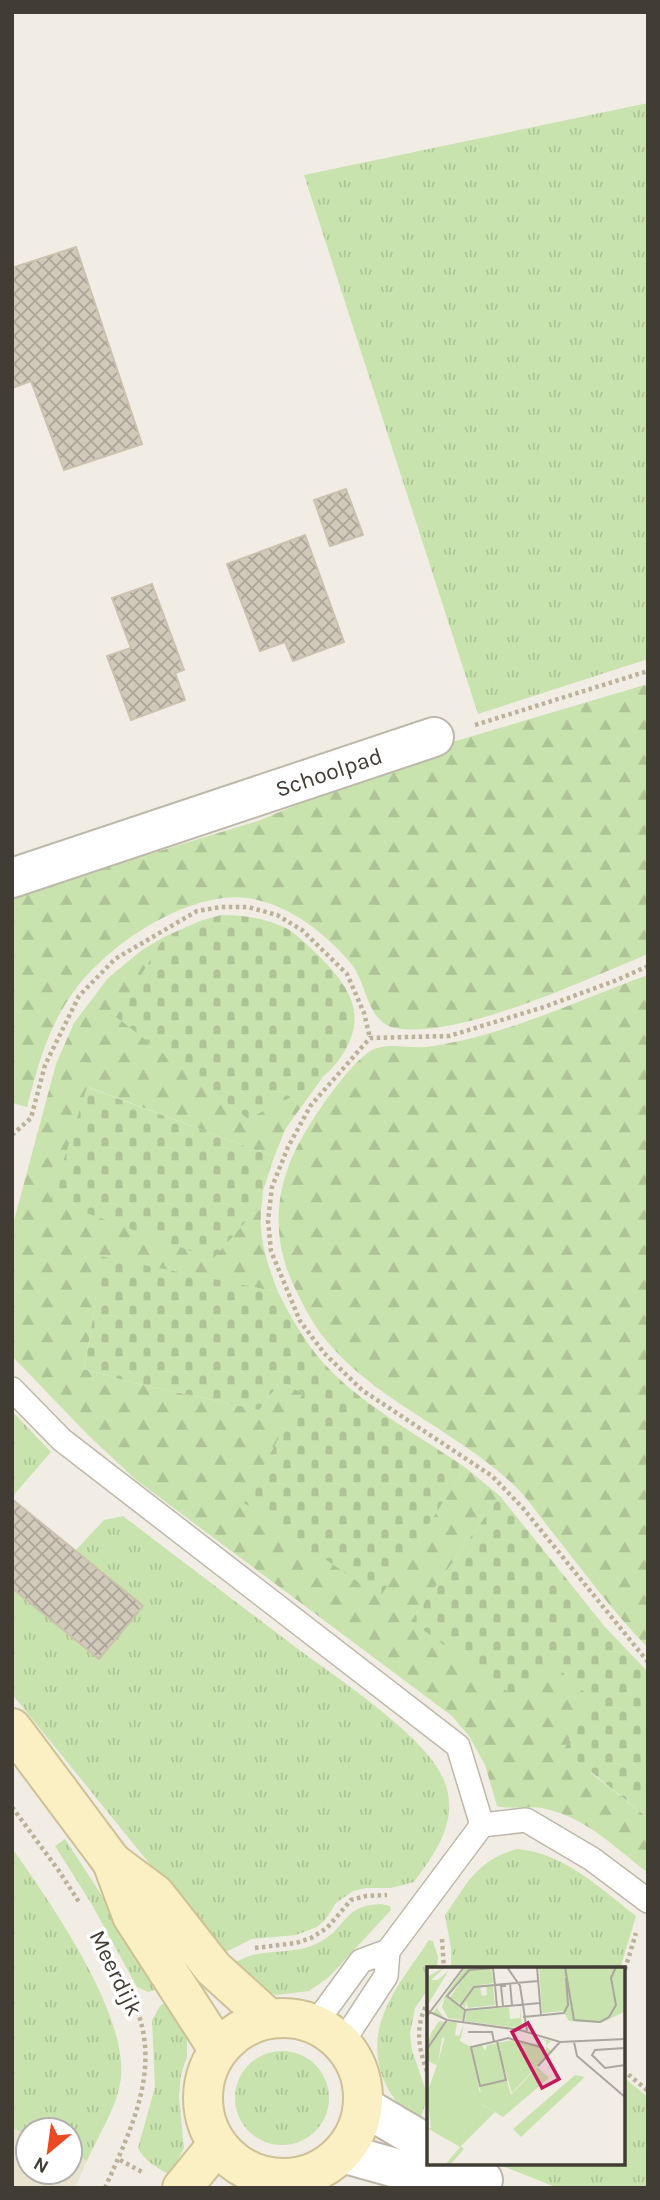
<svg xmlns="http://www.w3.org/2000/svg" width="660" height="2200" font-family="Karla,sans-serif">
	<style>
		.education { fill: #e9e3ce }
		.grass { fill: url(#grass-tufts) }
		.forest { fill: url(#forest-firs) }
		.cemetery { fill: url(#cemetery-stones) }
		.building { fill: url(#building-cross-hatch); stroke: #cbc1ae; stroke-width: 2 }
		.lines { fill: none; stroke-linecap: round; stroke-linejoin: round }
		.lane-casing { stroke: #beb8aa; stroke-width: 26 }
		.street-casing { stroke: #beb8aa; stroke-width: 42 }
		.secondary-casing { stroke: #cec196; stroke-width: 42 }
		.path { stroke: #bcb199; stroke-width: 4.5; stroke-dasharray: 3.5 3.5; stroke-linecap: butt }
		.lane { stroke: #fff; stroke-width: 23 }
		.street { stroke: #fff; stroke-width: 38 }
		.secondary { stroke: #faf0c4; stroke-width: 38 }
		.labels { text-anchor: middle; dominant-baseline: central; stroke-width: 7; stroke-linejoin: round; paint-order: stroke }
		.street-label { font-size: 23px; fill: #423d34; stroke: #fff }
		.inset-road { fill: none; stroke: #aba79e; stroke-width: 2 }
		.view { fill: #c2185b; fill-opacity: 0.15; stroke: #c2185b; stroke-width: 3.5 }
		.inset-edge { fill: none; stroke: #423d34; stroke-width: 3.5 }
	</style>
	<defs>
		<pattern id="grass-tufts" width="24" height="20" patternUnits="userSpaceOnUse" patternTransform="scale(1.75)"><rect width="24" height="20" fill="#c9e3af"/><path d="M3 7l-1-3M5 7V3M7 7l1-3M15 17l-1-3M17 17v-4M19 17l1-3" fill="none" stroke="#aec497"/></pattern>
		<pattern id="forest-firs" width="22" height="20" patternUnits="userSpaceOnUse" patternTransform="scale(1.75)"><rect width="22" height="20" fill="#c9e3af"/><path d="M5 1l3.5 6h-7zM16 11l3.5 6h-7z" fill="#aec497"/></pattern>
		<pattern id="cemetery-stones" width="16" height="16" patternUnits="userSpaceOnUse" patternTransform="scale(1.75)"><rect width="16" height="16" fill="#c9e3af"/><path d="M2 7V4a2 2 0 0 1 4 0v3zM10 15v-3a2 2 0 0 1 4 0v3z" fill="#aec497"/></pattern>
		<pattern id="building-cross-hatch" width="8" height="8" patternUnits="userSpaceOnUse" patternTransform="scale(1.75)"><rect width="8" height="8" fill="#d1c9ba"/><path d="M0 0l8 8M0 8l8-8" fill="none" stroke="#aba498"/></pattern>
	</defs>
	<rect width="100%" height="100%" fill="#f1ede4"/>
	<polygon class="education" points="12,2128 28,2135 28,2172 70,2172 70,2153 87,2161 75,2188 12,2188"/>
	<g class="grass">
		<polygon points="648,103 648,659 478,714 304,175"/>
		<polygon points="12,1411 51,1452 12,1497"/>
		<path d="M123,1516C182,1561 240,1605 298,1649C337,1678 427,1737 444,1780C460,1820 436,1852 414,1882L391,1888H366L353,1891L336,1903L325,1920L317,1927L296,1935L252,1939L224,1953L221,1952L12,1694V1587L75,1551L104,1520Z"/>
		<polygon points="65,1839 162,1988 148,1992 137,1987 91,1903 55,1846"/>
		<path d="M12,1848C49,1901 127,2011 121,2077C118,2106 99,2134 87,2161L70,2153V2130H28V2135L12,2128Z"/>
		<path d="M517,1849C563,1852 601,1889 636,1916L620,1969H451V1948L445,1915C468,1882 477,1860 517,1849Z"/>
		<path d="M381,1904L390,1906L391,1910L329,1977L309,1991L277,1995L257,1989L232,1964C240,1960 249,1955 258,1954C279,1950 297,1953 318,1943C347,1929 342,1905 381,1904Z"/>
		<path d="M429,1940L433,1941L438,1957L437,1967L436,1969H429V1988L415,2008L410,2034L412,2050L425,2088V2105L419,2122C383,2099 367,2054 384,2013C394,1987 414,1963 429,1940Z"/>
		<path d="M169,2000L184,2025L187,2040V2057L181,2074L179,2097L184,2148L170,2175C158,2168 144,2161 138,2148L155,2087L152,2020L160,2006Z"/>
		<circle cx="282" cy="2098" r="47"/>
		<polygon points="623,2077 648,2097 648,2188 558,2188 495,2163 623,2163"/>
	</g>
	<g class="forest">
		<path d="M648,684V954C587,979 458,1040 395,1028C367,1022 367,984 352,965C342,952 327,938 314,928C295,913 271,901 247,898C188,891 109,944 75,990C49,1024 38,1065 27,1107L12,1103V896L258,821L432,748Z"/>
		<path d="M164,937L117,1017L248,1119L323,1077L286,1128L274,1157L88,1087L213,1258L262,1203C257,1235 267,1263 278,1292L100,1257L94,1312L84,1369L134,1383L259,1410L280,1382L303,1393L380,1596L466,1468L500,1496L411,1621L554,1664L590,1697L591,1773L648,1818V1873C616,1848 586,1818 546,1809C530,1805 512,1810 497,1806L485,1765L469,1736L452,1716L135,1479L87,1434L12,1356V1228L56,1064L74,1023L108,978L142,950Z"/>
		<path d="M645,976H648V1648C612,1611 581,1568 549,1528C539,1515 530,1502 519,1490C461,1432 377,1403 325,1339C312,1323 302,1303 293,1284C275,1244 274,1205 289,1165C300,1135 343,1070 369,1052C386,1041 407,1049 426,1047C503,1037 573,1002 645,976Z"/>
	</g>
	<g class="cemetery">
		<path d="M221,915C244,915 263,918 284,927C296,933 307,945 317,954C348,985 370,1014 341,1057C321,1087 279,1102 248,1119L116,1017L164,937L200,921Z"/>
		<polygon points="87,1087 274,1157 263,1191 262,1203 213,1259 51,1200"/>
		<path d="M99,1256L278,1292C293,1321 309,1350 333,1373C368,1408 424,1439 466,1468L380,1597L244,1503L303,1393L280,1382L259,1410L134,1383L84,1369L94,1312Z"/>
		<polygon points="500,1496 605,1627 648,1672 648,1818 564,1750 590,1697 554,1665 511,1694 411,1621"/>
	</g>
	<g class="building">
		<polygon points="76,247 142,444 64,470 31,381 12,388 12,268"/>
		<polygon points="346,489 363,535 330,546 314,500"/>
		<polygon points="305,535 344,642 293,661 285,642 260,651 227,564"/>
		<polygon points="152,584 184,670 175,673 185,700 131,720 107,656 131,648 112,598"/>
		<polygon points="12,1499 143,1606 99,1659 12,1588"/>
	</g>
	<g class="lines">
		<g class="lane-casing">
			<g id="lane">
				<polyline points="12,1389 62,1440 458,1746 482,1825"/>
				<polyline points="315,2024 361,1961 388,1951 482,1825 526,1820 592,1859 648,1901"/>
				<polyline points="342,2043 386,1976 388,1951"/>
			</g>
		</g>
		<g class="street-casing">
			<g id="street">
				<path id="s1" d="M12,878L434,737"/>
				<polyline points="363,2106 429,2145"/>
				<polyline points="342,2153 410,2172 483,2180"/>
			</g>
		</g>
		<g class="secondary-casing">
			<g id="secondary">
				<polyline points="12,1728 112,1862 132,1916 218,2049"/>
				<polyline points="112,1862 155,1894 213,1968 268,2018"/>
				<circle cx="283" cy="2098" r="80"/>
				<polyline points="182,2188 217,2145"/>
			</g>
		</g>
		<g class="path">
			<polyline points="475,725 648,671"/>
			<polyline points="648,966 617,980 544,1007 449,1036 370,1038 311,1105 288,1147 272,1187 268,1221 271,1251 300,1321 324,1353 362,1390 492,1476 522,1507 648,1662"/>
			<polyline points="12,1135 31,1118 45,1065 79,996 115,959 197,911 221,907 248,907 277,915 302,930 347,974 364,1013 370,1038"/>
			<polyline points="12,1807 59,1871 79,1902"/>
			<polyline points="442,1939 444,1969"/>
			<polyline points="255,1948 296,1943 311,1938 327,1928 351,1900 366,1896 387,1895"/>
			<polyline points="623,1976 636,1933"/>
			<path d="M429,2001C413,2027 419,2050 429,2077"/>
			<polyline points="623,2070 648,2091"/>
			<polyline points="120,2160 144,2173"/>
			<path d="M105,2188C131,2129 162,2069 135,2005"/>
		</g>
		<use href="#lane" class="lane"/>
		<use href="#street" class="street"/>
		<use href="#secondary" class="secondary"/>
	</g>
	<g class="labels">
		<g class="street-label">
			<text stroke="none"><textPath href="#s1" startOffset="334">Schoolpad</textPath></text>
			<text transform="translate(116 1973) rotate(64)">Meerdijk</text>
		</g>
	</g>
	<g transform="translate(427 1967)">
		<rect width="198" height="198" fill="#f1ede4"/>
		<path d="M38,0H65L42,2L20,29L37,43L35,53L21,51L15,40L18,30L10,41L17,51L6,46ZM64,1L67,16L47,19L33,37L23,30L42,3ZM59,19H66L68,38L41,41L39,34L38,42L35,37L48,20H53L55,29L60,28ZM93,39L95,58L90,61L38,54L39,44L82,40L83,52L93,51ZM13,55L20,59V55H30L28,68L15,71L11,96L0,94V74ZM110,100L122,111L76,150L24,119L34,124L85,127ZM148,108L158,110L94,170L86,162Z" fill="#c9e3af"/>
		<path d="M18,0L4,13H11L22,3L0,39V10ZM12,54L22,56L19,66L32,69L37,57L33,74L44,80L55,138L68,145L34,179L37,182L23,198H18L33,180L0,161H4L0,126L10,98L0,94L11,96L20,61L13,55L11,63L2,69ZM112,71L124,74L119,79L124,84L85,126L72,83L98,81L99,77L71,76L85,73L114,78L119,83V74Z" fill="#c9e3af"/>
		<path d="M86,74L99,76V81L92,78L91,83L74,87L76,82L71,83L84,128L69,144L56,137L45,80L55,78L58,84L60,78Z" fill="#c9e3af"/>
		<path d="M112,0H198L197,45L174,56L142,54L136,44L115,46Z" fill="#c9e3af"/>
		<path class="inset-road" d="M80,0L93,19L100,64M110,0L114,48M138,0L147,53L173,55L182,50L189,38L184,11L189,0M111,14L68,18L70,40L113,36M83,16L85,38M33,39L47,20L68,18L66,1L42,3L20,29L38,43M76,39L74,19H79M1,44L20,53L93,63L133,75L198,72M0,49L37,0M96,50L137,46L141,38L139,11M36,56L38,43L70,40M41,65H65L67,74M70,74L79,113L53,119L44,80L70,74L81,71L117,81M147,75L150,89L198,130M198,81L168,83L165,88L178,101L198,98M0,82L20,53M111,99L133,75"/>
		<path class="view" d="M101,56L132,112L115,121L85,65Z"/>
		<rect width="198" height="198" class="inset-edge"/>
	</g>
	<rect width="660" height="2200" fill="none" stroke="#423d34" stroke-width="28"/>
	<g transform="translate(49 2151) rotate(209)"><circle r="33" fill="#ffffff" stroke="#b3b1ae" stroke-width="2"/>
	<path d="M0-5L12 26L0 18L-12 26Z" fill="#eb4921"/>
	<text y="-10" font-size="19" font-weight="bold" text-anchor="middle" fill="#423d34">N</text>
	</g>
</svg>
